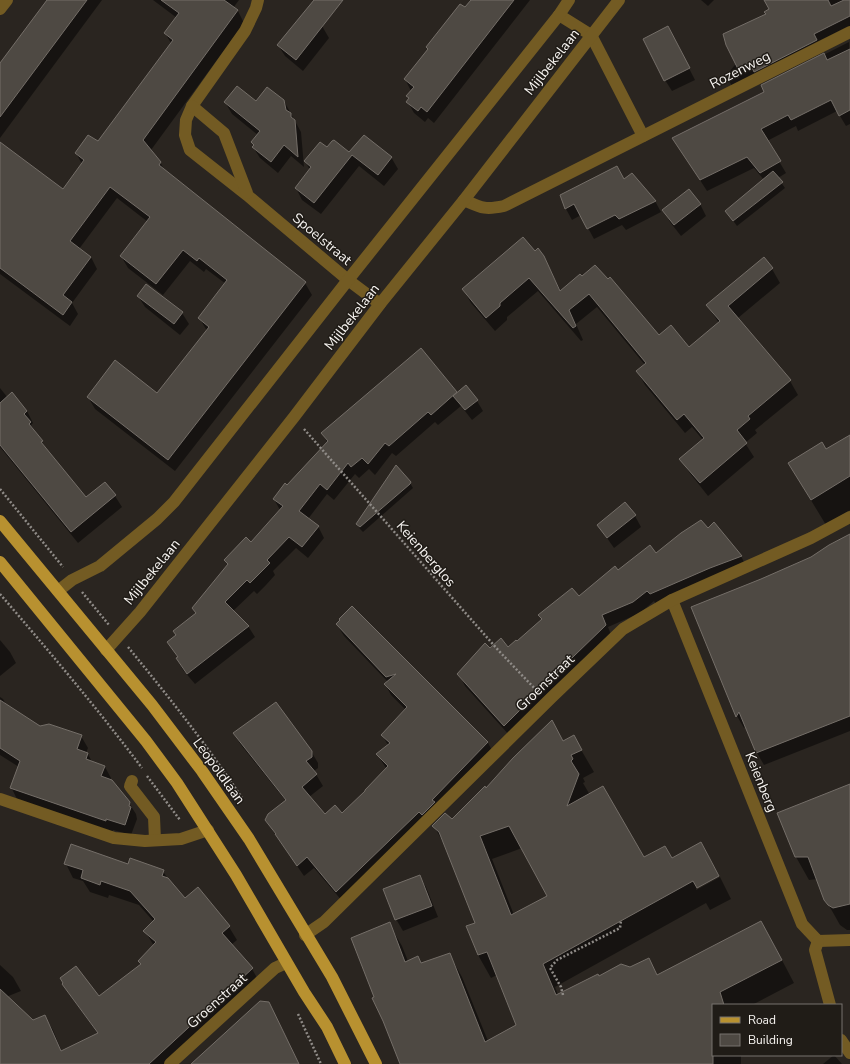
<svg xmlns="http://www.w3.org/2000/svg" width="850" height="1064" font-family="'Nunito Sans',sans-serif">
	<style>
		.shadow { fill: #0007; fill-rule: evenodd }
		.building { fill: #4e4943; stroke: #746e68; fill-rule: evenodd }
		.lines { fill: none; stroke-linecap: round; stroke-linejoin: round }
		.path { stroke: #908c88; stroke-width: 2.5; stroke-dasharray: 2 2; stroke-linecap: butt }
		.minor { stroke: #735b23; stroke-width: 12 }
		.major { stroke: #b89130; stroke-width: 12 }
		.labels { text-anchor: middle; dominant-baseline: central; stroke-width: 3; stroke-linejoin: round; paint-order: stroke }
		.street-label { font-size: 14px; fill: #f7f4f1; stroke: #201c17 }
	</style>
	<rect width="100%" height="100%" fill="#2a2520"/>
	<g class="shadow">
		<polygon points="48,0 102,0 0,138 0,65"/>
		<polygon points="153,0 239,0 233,8 238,11 244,23 151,150 160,162 166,173 305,283 312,295 175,471 95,409 88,397 157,394 207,331 200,319 226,284 206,269 204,272 190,261 163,295 128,268 121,256 148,222 117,198 79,249 91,257 97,269 72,303 78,314 70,326 0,274 0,144 63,190 82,164 76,153 98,142 171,43 165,33 177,18"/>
		<polygon points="472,0 530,0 434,123 428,118 425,122 414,113 408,102 409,99 407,96 411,91 405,79"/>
		<polygon points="701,0 714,0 708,6"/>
		<polygon points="774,0 850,0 850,30 732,86 726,76 750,46 774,11"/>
		<polygon points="322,26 329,38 303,71 285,56 278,45"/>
		<polygon points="668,27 695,80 672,91 665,80"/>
		<polygon points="849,42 850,124 846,126 837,111 798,131 796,126 767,141 786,173 778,178 785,188 737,226 726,211 764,180 754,168 707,191 680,149 765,92 762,86"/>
		<polygon points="284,101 301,132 304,167 291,156 278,173 260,158 253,147 254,146 252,142 258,135 232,114 225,102"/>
		<polygon points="327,148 349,154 391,157 398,169 384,186 359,166 321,214 302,200 296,188 310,170 305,161"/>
		<polygon points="624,180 655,201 661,212 626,230 622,225 594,239 581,215 572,220 566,209 561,196"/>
		<polygon points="700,204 706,216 681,236 670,222 664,210"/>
		<polygon points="535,252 543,256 561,291 580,276 659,337 689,348 719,323 707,305 764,258 772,269 780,283 738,318 790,381 798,395 755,430 757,433 745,443 754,457 708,496 689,472 681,459 703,440 692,427 685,433 645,385 637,371 645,365 597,307 576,324 583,340 581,341 538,291 507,317 507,320 495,331 471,303 463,289"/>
		<polygon points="138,296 182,313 189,324 180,335 145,307"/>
		<polygon points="421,350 457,394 477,401 483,411 472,420 461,406 438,425 435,422 396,456 392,453 375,475 369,469 359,478 355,474 334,500 327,494 308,519 318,526 324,538 308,558 296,548 273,571 275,575 266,585 257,594 254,591 233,611 248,626 255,637 195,684 183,670 177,659 178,658 168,642 177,635 197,614 228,565 225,560 251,543 280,510 274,499 328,443 322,433"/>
		<polygon points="0,388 8,398 27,411 33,423 31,425 48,452 86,499 105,483 115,496 122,507 78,543 0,447"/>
		<polygon points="850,436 850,510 826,525 789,464 826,451"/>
		<polygon points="410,483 413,488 363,532 360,529 357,524"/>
		<polygon points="635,516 641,527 614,548 598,525"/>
		<polygon points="714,524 741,556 747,568 657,606 654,601 640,613 608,627 612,637 511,737 465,686 459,674 490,650 508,648 579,598 618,572 707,529"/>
		<polygon points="850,535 850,731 764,765 757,753 746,725 744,728 737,716 692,608 761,580 811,557"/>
		<polygon points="352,607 488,743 494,754 343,902 314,868 304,876 273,831 266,820 286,801 241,745 234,734 311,751 318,763 318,768 314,771 323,786 309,797 325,816 342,814 367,791 386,768 377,754 388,745 382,735 406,710 391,695 385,684 388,682 344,636 337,625"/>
		<polygon points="0,640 10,652 16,663 0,676"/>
		<polygon points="0,697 3,699 7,706 40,727 81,736 88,748 86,753 88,754 92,762 105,767 111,778 110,780 129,803 136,814 137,819 131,835 113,830 112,832 17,799 11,787 19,767 0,755"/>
		<path d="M573,736L594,772L583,778L585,782L583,783L590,795L644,858L671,859L714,866L719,875L696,887V890L720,877L731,899L710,910L706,903L555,987L558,995L599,977L630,968L648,959L658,976L774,945L794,983L752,1005H713V1055H741V1064H401L389,924L402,946L408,961L418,958L422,964L449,954L462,977L488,1041L517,1026L497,975L491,978L478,955L467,927L477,923L446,848L434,826L452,821L486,789ZM522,848L548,897L514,915L492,859Z"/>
		<polygon points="850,785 850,930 847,930 840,925 827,902 818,879 809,880 796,857"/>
		<polygon points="66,864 129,865 163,871 169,881 185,899 229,927 237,940 231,945 252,969 260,983 172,1064 0,1064 0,965 13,977 21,991 6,997 33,1021 45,1017 53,1030 62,1052 98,1034 72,998 64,984 99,998 141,965 139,961 154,946 145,931 154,922 139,905 109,895 108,898 90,892 83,881 73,878"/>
		<polygon points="419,876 426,887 438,917 403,931 396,919"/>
		<polygon points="834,1055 842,1064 823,1064"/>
	</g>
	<g class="building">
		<polygon points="47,0 87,0 0,117 0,63"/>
		<polygon points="161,0 224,0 238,10 143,140 161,162 159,165 306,282 168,460 87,397 115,360 157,393 209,327 198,318 227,280 199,258 197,261 183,250 156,284 120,256 150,217 110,187 70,241 91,257 63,295 72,302 63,315 0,268 0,142 63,189 84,160 75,153 88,135 98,141 173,40 164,33 179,13"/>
		<polygon points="314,0 343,0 296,60 277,45"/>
		<polygon points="471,0 514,0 427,112 421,107 418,111 406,102 409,98 406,96 414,87 404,79 428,49 426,47 460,4 465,7"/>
		<polygon points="764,0 828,0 831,6 844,0 850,0 850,16 814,34 817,40 754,72 750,63 738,69 726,45 723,34 766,14 764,12 769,9"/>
		<polygon points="668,26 690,68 664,81 643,39"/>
		<polygon points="850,49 850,110 839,116 831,100 791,120 788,115 761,129 781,161 760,173 747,157 700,180 672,138 764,92 761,85 824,53 827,60"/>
		<polygon points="237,86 256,101 267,87 284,100 286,110 291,113 291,117 295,120 298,157 284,145 271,162 252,147 254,145 251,142 260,131 224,102"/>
		<polygon points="364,135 392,157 378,175 352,155 314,203 295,188 311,167 304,161 320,142 327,147 332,141 334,140 349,152"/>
		<polygon points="617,166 624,179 632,173 656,201 619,219 615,215 587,229 574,204 565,209 560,195"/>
		<polygon points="773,171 783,182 733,221 725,211"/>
		<polygon points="689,189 701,204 674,225 662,210"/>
		<polygon points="523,237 535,251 538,248 544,256 560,291 580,274 582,276 595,265 608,279 610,277 659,335 671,325 689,347 720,321 706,305 764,257 773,268 728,306 791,380 748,416 750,419 737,430 747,443 700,483 679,459 704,438 684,414 677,420 636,371 646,363 589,294 569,310 576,326 573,328 529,278 500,303 500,306 486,318 462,289"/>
		<polygon points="146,284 183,312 174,324 137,296"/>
		<polygon points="421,348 457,392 431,415 428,412 389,446 385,443 368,464 362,458 351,467 348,463 327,490 320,484 299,511 319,526 302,547 289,537 267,560 270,563 250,583 247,580 225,602 249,626 187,674 176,658 178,657 167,642 176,635 173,631 196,613 192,608 228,564 224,560 246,537 251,542 283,506 273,499 285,483 287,485 328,441 321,433"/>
		<polygon points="466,385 478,400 465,410 453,396"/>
		<polygon points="12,392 27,411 24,414 31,422 29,424 43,441 41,442 86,497 105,482 116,495 71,532 0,445 0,403"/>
		<polygon points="850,435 850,476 811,500 788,463 822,442 826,449"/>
		<polygon points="396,465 411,482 410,484 360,527 356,524"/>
		<polygon points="625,502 636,515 607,538 597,525"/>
		<polygon points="701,520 708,528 714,522 742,556 710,568 650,594 647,591 633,602 602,615 606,625 574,656 504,726 457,674 485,643 490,648 501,638 508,647 516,640 517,641 542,619 538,615 572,588 579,596 615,566 618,570 650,545 656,553 681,533"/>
		<polygon points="850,534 850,716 756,753 739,712 736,717 691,607 761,579 811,557 829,545"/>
		<polygon points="352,606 488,742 432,800 435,802 422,815 419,812 336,892 307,857 297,866 275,834 276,834 265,820 268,814 286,800 233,733 276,702 312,751 312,757 306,761 317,774 302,787 325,814 335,805 342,813 365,791 365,790 388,766 376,754 390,743 381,735 407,707 384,684 396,674 386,677 336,624 340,620 339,619"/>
		<polygon points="0,700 40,726 49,724 82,735 77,749 88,753 86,759 105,766 101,776 112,780 130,802 129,806 131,807 125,825 106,819 106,821 10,788 20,761 0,748"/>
		<path d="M552,720L563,741L574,735L582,750L571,755L573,759L571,761L579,774L567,806L603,786L644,857L665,846L672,858L701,842L719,876L697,888L693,881L543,964L556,995L598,974L599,976L621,964L630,967L649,958L657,975L761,921L782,960L720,992L724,1005H713V1064H400L383,1021L372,998L374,997L351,938L390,922L405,962L418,956L421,963L450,953L485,1042L516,1025L487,952L478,955L466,926L475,923L439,832L432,826L445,813L452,819L485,786L486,788L513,758ZM509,826L547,896L511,915L480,836Z"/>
		<polygon points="850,784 850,904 833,908 828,905 824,900 808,857 795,857 777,813"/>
		<polygon points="71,844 128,864 130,858 164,870 162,876 168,878 185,898 198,887 230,926 222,933 253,968 149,1064 0,1064 0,989 33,1020 45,1015 61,1051 98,1033 62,984 63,983 60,978 76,966 99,996 141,964 138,961 156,942 143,931 155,919 130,891 101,881 100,885 81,878 83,870 64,864"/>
		<polygon points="420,875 432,906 395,920 383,889"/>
		<polygon points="260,1001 269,1002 299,1064 191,1064"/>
	</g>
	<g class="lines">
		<g class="path">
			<polyline points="304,429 498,650 537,691"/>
			<polyline points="0,489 63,567"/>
			<polyline points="82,592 109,625"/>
			<path d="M0,594C49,651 97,708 142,768"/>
			<path d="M128,647C168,696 207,745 242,798"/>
			<polyline points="147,776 180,820"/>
			<polyline points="563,995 561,987 550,968 557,960 620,928 621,920"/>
			<polyline points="298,1014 321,1064"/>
		</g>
		<g class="minor">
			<polyline points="258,0 256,8 245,31 192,106 186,120 185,135 190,150 247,195 348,280 380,304"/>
			<polyline points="0,9 7,0"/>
			<polyline points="559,15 591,35 643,136"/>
			<polyline points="192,106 224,133 247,193"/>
			<path d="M464,200C482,208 485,210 504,206L850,32"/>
			<polyline points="58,591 72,580 100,566 157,519 174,502 348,280 559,15 569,0"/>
			<polyline points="672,600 802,924 818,941 850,940"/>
			<polyline points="106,650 140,612 294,417 380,304 464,200 619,0"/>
			<polyline points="132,781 130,786 154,817 155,840"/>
			<polyline points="0,799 114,838 145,841 181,839 208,830"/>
			<polyline points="305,935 324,922 552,697 623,629 672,600 811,538 850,517"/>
			<polyline points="818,941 815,950 830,1005"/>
			<polyline points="841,1040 850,1053"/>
			<polyline points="170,1064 275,968 286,963"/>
		</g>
		<g class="major">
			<polyline points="0,521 152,705 202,771 249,839 332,977 376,1064"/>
			<polyline points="0,562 146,741 177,783 236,875 304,992 327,1027 345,1064"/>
		</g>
	</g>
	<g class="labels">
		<g class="street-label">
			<text transform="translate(552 62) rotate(-52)">Mijlbekelaan</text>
			<text transform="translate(740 70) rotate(-27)">Rozenweg</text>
			<text transform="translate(322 239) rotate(40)">Spoelstraat</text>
			<text transform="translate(352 317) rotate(-52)">Mijlbekelaan</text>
			<text transform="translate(426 554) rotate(49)">Keienberglos</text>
			<text transform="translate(152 572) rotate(-51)">Mijlbekelaan</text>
			<text transform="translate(545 683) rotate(-44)">Groenstraat</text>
			<text transform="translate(219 771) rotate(54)">Leopoldlaan</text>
			<text transform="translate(761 782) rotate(68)">Keienberg</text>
			<text transform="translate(217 1001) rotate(-42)">Groenstraat</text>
		</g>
	</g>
	<rect x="712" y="1004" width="130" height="52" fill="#201c17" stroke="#76726e"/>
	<rect x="720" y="1017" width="20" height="6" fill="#b89130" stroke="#76726e"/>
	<text x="748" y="1024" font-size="12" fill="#f7f4f1">Road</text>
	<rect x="720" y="1034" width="20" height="12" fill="#4e4943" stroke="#76726e"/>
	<text x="748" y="1044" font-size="12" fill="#f7f4f1">Building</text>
</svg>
